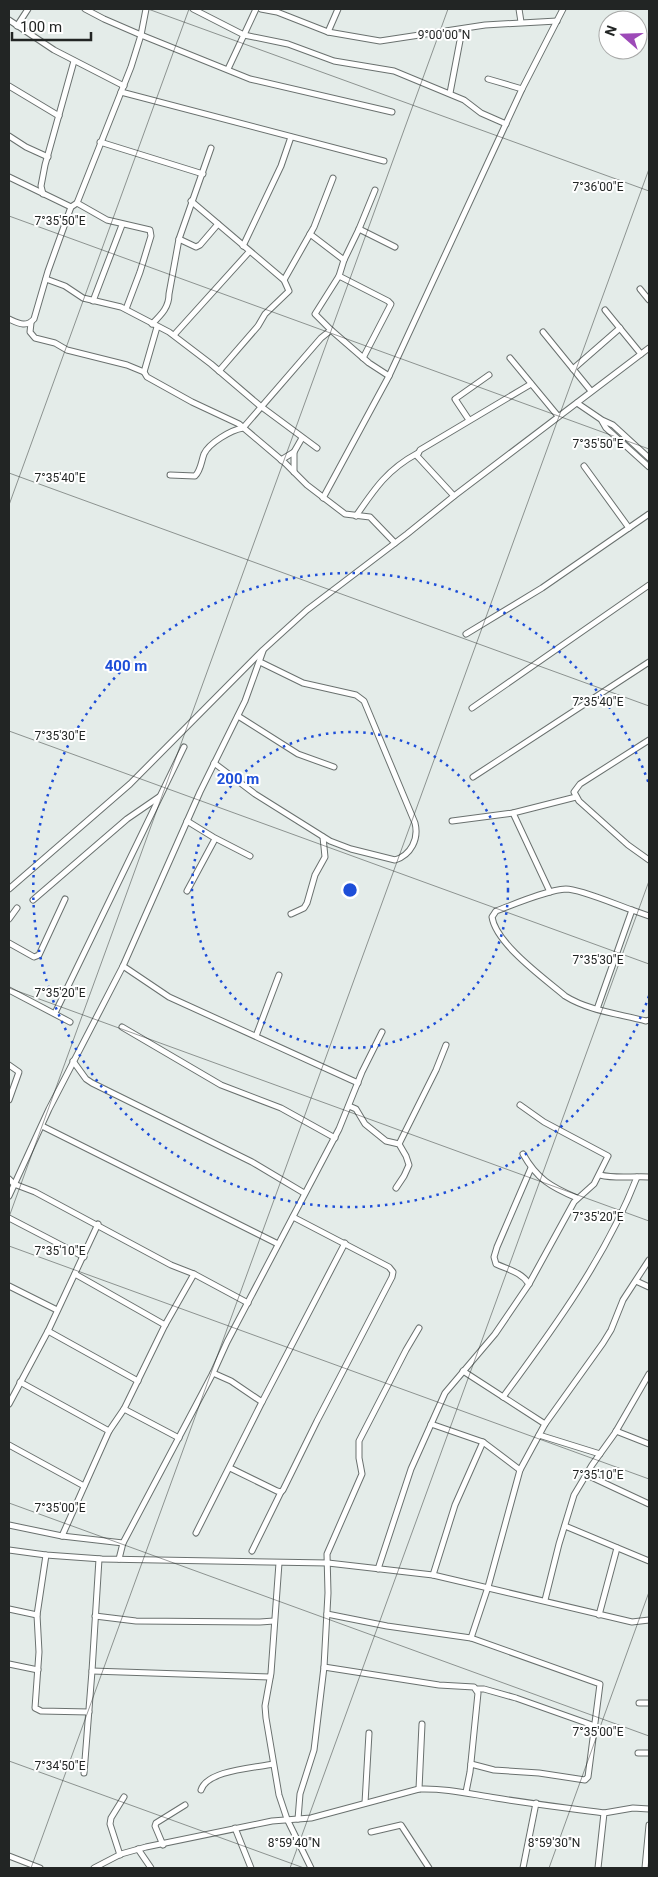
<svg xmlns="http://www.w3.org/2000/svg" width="658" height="1877" font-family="Roboto,sans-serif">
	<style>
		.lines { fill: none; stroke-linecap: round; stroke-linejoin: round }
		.street-casing { stroke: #6a716f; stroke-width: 7 }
		.street { stroke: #fff; stroke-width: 5 }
		.ticks { fill: none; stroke: #222524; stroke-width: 1; stroke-opacity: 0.45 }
		.ring { fill: none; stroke: #1d4ed8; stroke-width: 2.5; stroke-dasharray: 2.5 5 }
		.ticks-label { font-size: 12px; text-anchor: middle; fill: #222524; stroke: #fff; stroke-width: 4; stroke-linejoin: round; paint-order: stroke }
		.centre { fill: #1d4ed8; stroke: #fff; stroke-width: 2.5 }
		.ring-label { font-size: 15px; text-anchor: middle; font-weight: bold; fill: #1d4ed8; stroke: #fff; stroke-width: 4; stroke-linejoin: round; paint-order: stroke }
	</style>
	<rect width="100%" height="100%" fill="#e4ece9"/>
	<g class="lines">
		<g class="street-casing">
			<g id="street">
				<polyline points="85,9 104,19 141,35 250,79 392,112"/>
				<polyline points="193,9 244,35 288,44 334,61 394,71 464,100 481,113 506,124"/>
				<polyline points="261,9 277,12 328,32 380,41 485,25 557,21"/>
				<polyline points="519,9 521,22"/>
				<polyline points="9,20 54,50 124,86"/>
				<polyline points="17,26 28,9"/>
				<polyline points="328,32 338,9"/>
				<polyline points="228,69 256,9"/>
				<polyline points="488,79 522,89"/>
				<polyline points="9,86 59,116"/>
				<polyline points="121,92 384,161"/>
				<polyline points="450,93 462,30"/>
				<polyline points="9,136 26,147 48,157"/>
				<polyline points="100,142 203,174"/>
				<polyline points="9,177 71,207"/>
				<polyline points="43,194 41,186 45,165 74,61"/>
				<polyline points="191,201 284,280 289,291 265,314 258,326 219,371"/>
				<polyline points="77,203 107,220 150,230 151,236 140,272 126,309"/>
				<polyline points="359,229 395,247"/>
				<polyline points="310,234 344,260"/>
				<polyline points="179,239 196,247 200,245 218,224"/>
				<polyline points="243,246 281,166 291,137"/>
				<polyline points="339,276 388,301 391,304 363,358"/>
				<polyline points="46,279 65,286 83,298 121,307 169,332 211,364 259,405 317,448"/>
				<polyline points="284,280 314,227 333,178"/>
				<polyline points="640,289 649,300"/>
				<polyline points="93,301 122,225"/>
				<polyline points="605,310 641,354"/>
				<path d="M9,319C18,323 26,328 34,319L48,271L71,207L77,203L131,67L141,35L146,9"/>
				<polyline points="31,323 30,332 35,338 55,343 67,350 127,365 144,372"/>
				<path d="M152,324C162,314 169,307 169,294L179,239L211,148"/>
				<polyline points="157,327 144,372 147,377 192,402 239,424 285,463 307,485 345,514 370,517 395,543"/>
				<polyline points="331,330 315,314 339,276 344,260 359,229 375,190"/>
				<polyline points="543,332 591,391"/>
				<polyline points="174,335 249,252"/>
				<polyline points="510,358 558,416"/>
				<polyline points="573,369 620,328"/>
				<polyline points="577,403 602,420 613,425 649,458"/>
				<polyline points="469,420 455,399 489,375"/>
				<polyline points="602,421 606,428 649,467"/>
				<polyline points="294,452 294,472"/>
				<polyline points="281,460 294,452 302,438"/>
				<polyline points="584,466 629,528"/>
				<path d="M170,475L195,476C201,470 201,462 204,454C209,443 231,430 243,428L321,338L331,330L369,363L389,376"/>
				<polyline points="454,496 419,458 417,456 420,450 531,384"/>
				<polyline points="323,498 389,376 522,89 563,9"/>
				<path d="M356,516C375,488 388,469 418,453"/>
				<polyline points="466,634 542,588 649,514"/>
				<polyline points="472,708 649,585"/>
				<polyline points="238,716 298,754 334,767"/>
				<polyline points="649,740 580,784 574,792 579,801 628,845 649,860"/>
				<path d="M214,763L255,794L330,841L351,849L395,860C411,855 419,839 415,823L364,701L356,695L303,683L260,662"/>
				<polyline points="473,777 649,662"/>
				<polyline points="513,813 550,892"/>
				<polyline points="187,821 213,837 250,856"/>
				<polyline points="452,821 513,813 576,797"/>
				<polyline points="9,889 130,784 263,650 307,610 407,534 454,496 649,348"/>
				<polyline points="187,891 215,839"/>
				<polyline points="33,900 127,819 159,797"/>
				<path d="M632,910C617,905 580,889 566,889C547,890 515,904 496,911L492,917C496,944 545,979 565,996C589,1011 620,1014 646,1021L649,1020"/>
				<polyline points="291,914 304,908 307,903 315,875 325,857 323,837"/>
				<polyline points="9,919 17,908"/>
				<polyline points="9,943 34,957 39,955 65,899"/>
				<polyline points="123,966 169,997 358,1083"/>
				<polyline points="9,990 70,1022"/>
				<polyline points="597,1009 632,910 649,916"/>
				<polyline points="55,1013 184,747"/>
				<polyline points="122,1027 221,1085 281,1108 335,1138"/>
				<polyline points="256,1036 279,975"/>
				<polyline points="73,1061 86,1079 92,1083 252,1162 304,1193"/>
				<polyline points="9,1065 19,1072 9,1100"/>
				<polyline points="349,1106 356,1109 365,1124 386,1141 399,1144 406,1156 409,1165 404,1176 396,1188"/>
				<polyline points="42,1126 278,1244"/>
				<polyline points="399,1144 436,1070 446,1045"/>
				<path d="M523,1154C537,1179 551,1187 577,1198"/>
				<path d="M600,1175C616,1179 632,1176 649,1177"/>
				<polyline points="9,1179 14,1184 35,1192 171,1265 194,1274 248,1303"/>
				<polyline points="9,1196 49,1109 123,966 200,792 245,701 263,651"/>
				<polyline points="9,1218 84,1257"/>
				<polyline points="75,1274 165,1325"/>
				<polyline points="636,1281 649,1287"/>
				<path d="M529,1284C521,1272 509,1270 496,1264L494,1257L497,1247L531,1168"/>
				<polyline points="9,1286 57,1310"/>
				<polyline points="48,1331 138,1381"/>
				<polyline points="463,1371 545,1424"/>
				<polyline points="20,1382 109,1431"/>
				<path d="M503,1397C554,1328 606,1257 637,1177"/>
				<polyline points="262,1402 345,1243"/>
				<polyline points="9,1404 48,1331 98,1224"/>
				<polyline points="124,1409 179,1438"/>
				<polyline points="431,1424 483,1442 520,1470"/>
				<polyline points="616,1431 649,1444"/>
				<polyline points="539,1435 600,1454"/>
				<polyline points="9,1445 84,1486"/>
				<polyline points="230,1468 277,1491 281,1492 283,1490 317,1421 392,1277 393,1272 389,1267 293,1217"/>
				<polyline points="587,1475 649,1504"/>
				<polyline points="9,1525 62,1536 123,1543"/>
				<polyline points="565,1526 649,1561"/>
				<polyline points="196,1533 262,1402 231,1381 213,1373"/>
				<polyline points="62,1536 109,1431 124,1409 165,1325 194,1274"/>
				<polyline points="9,1550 46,1555 102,1559 328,1563 433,1575 632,1622 649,1620"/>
				<polyline points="252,1551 281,1492"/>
				<polyline points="46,1555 37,1615 39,1652 35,1708 41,1711 89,1712"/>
				<polyline points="119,1559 123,1543 213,1373 227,1342 339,1129 362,1072 382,1032"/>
				<polyline points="279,1563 271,1673 265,1706 266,1718 279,1795 287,1819 311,1868"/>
				<polyline points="378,1569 411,1469 445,1393 495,1334 529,1284 574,1202 594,1184 608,1156 544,1122 520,1105"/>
				<polyline points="433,1575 455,1505 483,1442"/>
				<polyline points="545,1600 559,1544 574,1495 592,1465 615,1433 649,1374"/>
				<polyline points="9,1609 37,1615"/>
				<polyline points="327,1614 387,1626 471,1638 600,1684 588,1777 585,1780 539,1773 494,1770 471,1764"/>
				<polyline points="599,1615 617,1548"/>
				<polyline points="95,1616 136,1621 260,1622 274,1621"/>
				<polyline points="471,1638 488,1587 520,1470 545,1424 603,1343 611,1330 623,1300 649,1260"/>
				<polyline points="9,1664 38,1670"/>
				<polyline points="324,1667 439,1685 474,1687 478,1693 470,1772 466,1792"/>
				<polyline points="92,1671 270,1677"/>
				<polyline points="476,1689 484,1689 516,1698 595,1726"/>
				<polyline points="639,1703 649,1703"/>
				<polyline points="638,1753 649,1753"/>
				<polyline points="84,1773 92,1671 99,1559"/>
				<polyline points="419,1789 422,1724"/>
				<path d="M201,1790C207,1770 255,1768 273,1764"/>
				<polyline points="365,1803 369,1733"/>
				<polyline points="298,1819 300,1794 314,1750 324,1667 328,1593 327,1554 362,1474 359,1458 359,1441 406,1350 419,1328"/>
				<polyline points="235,1828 251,1868"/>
				<polyline points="371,1832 401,1825 429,1868"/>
				<polyline points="163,1845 155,1826 156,1823 185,1805"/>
				<polyline points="138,1849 151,1868"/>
				<polyline points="120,1855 110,1824 111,1818 124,1797"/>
				<polyline points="9,1856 40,1868"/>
				<path d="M94,1868L121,1854L146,1847L272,1821L311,1818L419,1789C446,1788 470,1794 496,1798C532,1804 568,1808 604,1813"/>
				<polyline points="523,1868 536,1803"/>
				<polyline points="598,1868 604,1813 633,1808 649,1809"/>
				<polyline points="645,1868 649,1825"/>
			</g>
		</g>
		<use href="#street" class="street"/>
	</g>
	<path class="ticks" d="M148,9L649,191M9,216L649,449M9,473L649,706M9,505L189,9M9,731L649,964M9,988L649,1221M9,1217L448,9M9,1246L649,1479M9,1503L649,1736M9,1761L304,1868M31,1868L649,169M290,1868L649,881M549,1868L649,1592"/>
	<g class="ring">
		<circle cx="350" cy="890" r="158"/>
		<path d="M649 996A317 317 0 1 1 649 784"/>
	</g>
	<g class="ticks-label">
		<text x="444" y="39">9°00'00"N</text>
		<text x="598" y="191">7°36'00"E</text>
		<text x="60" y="225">7°35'50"E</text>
		<text x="598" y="448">7°35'50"E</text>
		<text x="60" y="482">7°35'40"E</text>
		<text x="598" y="706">7°35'40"E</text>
		<text x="60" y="740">7°35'30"E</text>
		<text x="598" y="964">7°35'30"E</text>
		<text x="60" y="997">7°35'20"E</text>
		<text x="598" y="1221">7°35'20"E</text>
		<text x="60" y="1255">7°35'10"E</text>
		<text x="598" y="1479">7°35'10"E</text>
		<text x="60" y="1512">7°35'00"E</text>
		<text x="598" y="1736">7°35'00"E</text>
		<text x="60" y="1770">7°34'50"E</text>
		<text x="294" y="1847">8°59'40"N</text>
		<text x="554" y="1847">8°59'30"N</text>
	</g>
	<circle cx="350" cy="890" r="8" class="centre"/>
	<g class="ring-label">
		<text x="126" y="671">400 m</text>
		<text x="238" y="784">200 m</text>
	</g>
	<rect width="658" height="1877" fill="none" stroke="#222524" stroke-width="20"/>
	<g transform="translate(623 35) rotate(290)"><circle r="24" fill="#ffffff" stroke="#a7a8a7"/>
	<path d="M0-4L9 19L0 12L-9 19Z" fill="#9d4ab8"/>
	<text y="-8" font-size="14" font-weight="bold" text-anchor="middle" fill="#222524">N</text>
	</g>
	<path d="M12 32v8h79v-8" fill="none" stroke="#222524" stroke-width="2.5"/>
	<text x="20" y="32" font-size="15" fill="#222524" stroke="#ffffff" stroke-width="4" paint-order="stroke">100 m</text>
</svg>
